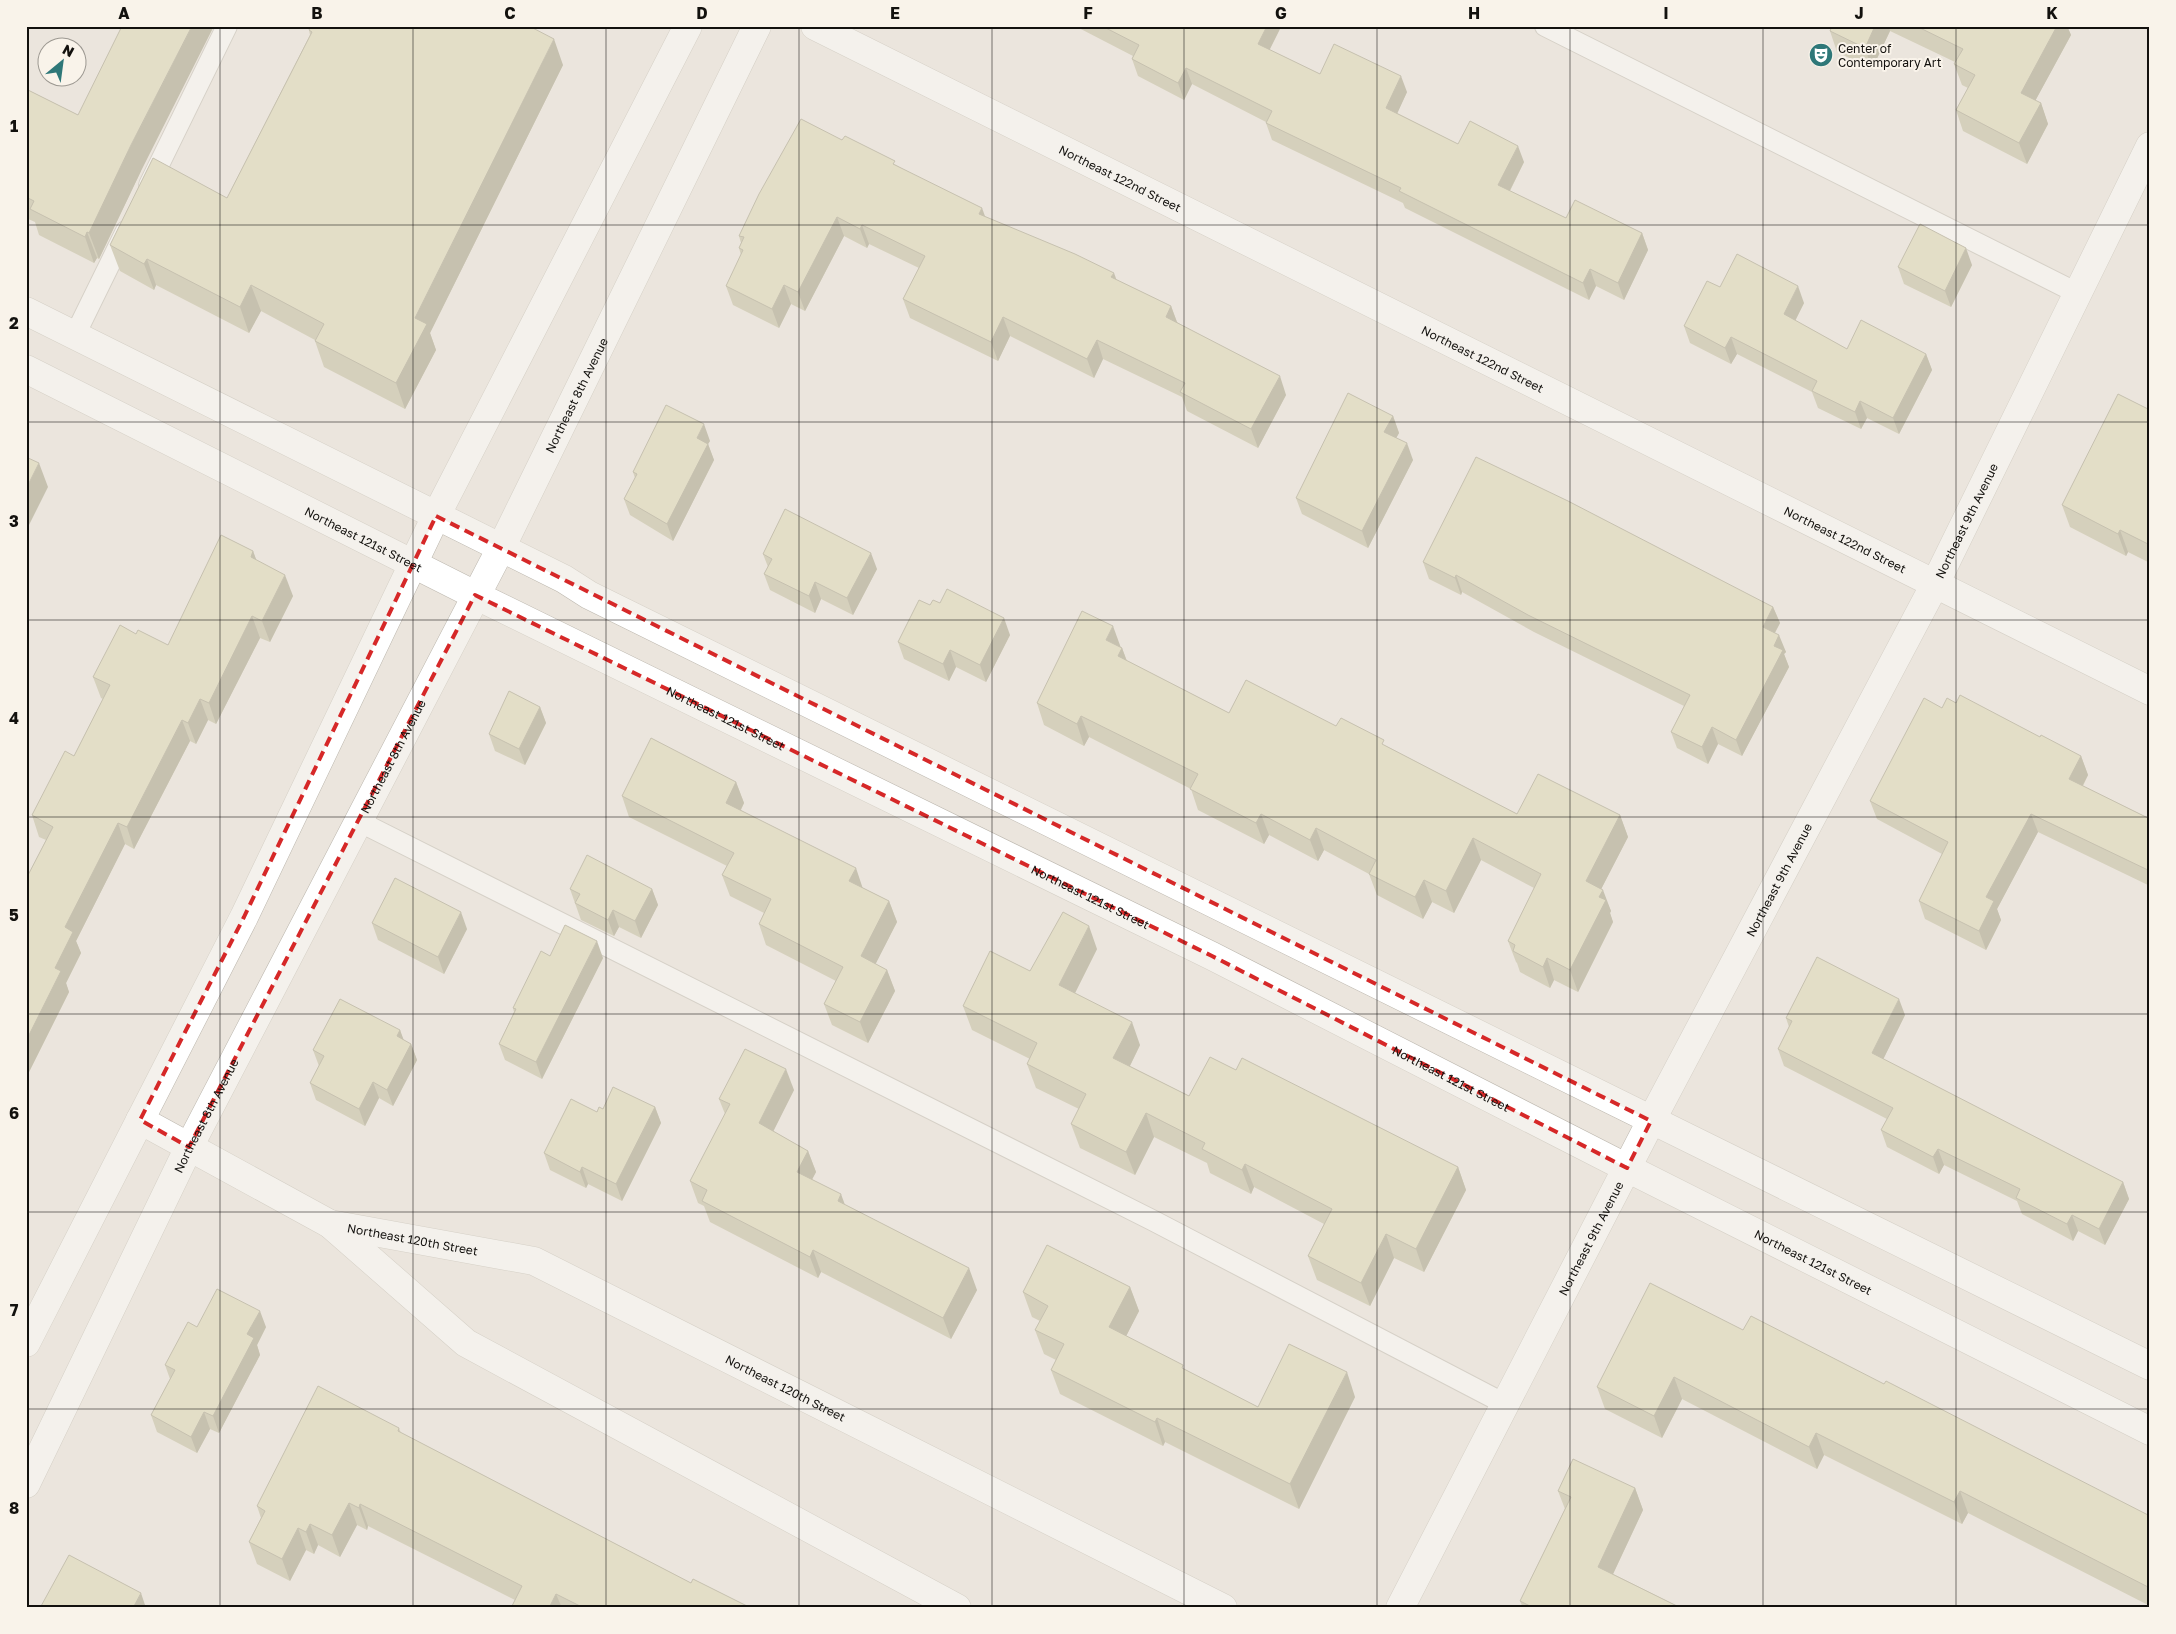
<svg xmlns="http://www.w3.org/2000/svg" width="2176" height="1634" font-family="'Golos Text',sans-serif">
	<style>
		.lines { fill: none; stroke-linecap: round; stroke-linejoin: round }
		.service-casing { stroke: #bcb7ae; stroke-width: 22 }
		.minor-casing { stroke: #bcb7ae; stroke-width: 29 }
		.service { stroke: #fff; stroke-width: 20 }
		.minor { stroke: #fff; stroke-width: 28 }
		.wall { fill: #bbb695 }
		.shaded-wall { fill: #999479 }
		.building { fill: #dad4ad; stroke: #999479 }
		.marked { fill: none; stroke: #d62828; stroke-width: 4; stroke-dasharray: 10 6; stroke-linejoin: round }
		.grid { fill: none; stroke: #13110e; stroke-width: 1; stroke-opacity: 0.55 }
		.labels { text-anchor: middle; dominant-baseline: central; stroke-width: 4; stroke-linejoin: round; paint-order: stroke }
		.poi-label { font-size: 12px; fill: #13110e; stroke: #f9f3ea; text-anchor: start }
		.street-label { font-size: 12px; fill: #13110e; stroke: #f9f3ea }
		.neatline { fill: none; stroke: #13110e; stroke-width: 2 }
		.grid-label { font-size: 16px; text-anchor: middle; font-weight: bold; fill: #13110e }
	</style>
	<rect width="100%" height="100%" fill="#ebe5dd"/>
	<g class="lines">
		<g class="service-casing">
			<g id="service">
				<polyline points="1545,26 2077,293"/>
				<polyline points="149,185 227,26"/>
				<polyline points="75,335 126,231"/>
				<polyline points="358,821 1152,1220 1505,1404"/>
			</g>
		</g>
		<g class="minor-casing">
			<g id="minor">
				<path id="s1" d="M815,26L2150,691"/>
				<polyline points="26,311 564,579 589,595 2150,1366"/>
				<path id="s2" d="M26,369L475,595L1212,956L1627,1168L2150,1431"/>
				<polyline points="140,1120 330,1224 466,1343 957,1608"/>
				<path id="s3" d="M330,1224L534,1261L1223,1608"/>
				<polyline points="26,1343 244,917 436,516 688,26"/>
				<path id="s4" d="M26,1484L189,1147L501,548L757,26"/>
				<path id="s5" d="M1400,1608L1651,1121L1935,584L2150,146"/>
			</g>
		</g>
		<use href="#service" class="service"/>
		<use href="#minor" class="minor"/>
	</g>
	<g class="wall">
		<polygon points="1075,26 1281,26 1269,50 1320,74 1407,92 1397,113 1458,144 1524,162 1510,191 1566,218 1642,233 1648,250 1624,300 1596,286 1589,300 1405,208 1403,203 1272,140 1266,123 1266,122 1192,84 1184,100 1138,76 1132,59 1133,56"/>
		<polygon points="1832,26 2067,26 2071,35 2035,101 2041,103 2048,124 2027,164 1963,131 1956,110 1968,88 1962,85 1954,64 1955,62 1890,31 1872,69 1837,52 1830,31"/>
		<polygon points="309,30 563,65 430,333 436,350 405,409 324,367 315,341 315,340 261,311 249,333 156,285 154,290 120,271 110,245 227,198 310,35"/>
		<polygon points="26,89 78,115 141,171 99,259 97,258 94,263 39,235 35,222 26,218"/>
		<polygon points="842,140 896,165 986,217 1171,306 1177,322 1286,395 1258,448 1187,411 1182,397 1103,359 1094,378 1010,336 998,361 910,318 903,299 919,268 869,244 867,248 844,236 805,311 791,304 779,328 733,305 726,286 741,255 739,248 741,243 739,236"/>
		<polygon points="1972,265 1951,307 1904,284 1898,267"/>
		<polygon points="1720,287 1804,303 1795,321 1847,349 1926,354 1932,370 1899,434 1867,418 1861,429 1818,408 1812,392 1737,354 1731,364 1690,343 1684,326"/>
		<polygon points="2150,410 2150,563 2128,552 2126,556 2070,527 2062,505"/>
		<polygon points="1393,416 1399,433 1396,438 1413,460 1368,548 1302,514 1296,498"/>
		<polygon points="710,441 708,444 714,460 673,541 630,515 624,499 635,478 633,472"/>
		<polygon points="253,551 256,560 293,596 270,642 260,638 216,724 208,720 196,744 190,741 134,849 125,844 76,941 81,953 66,983 69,992 26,1078 26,879 46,840 39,837 32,815 74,756 103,699 101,698 93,677 136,634 168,645"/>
		<polygon points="763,554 877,569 853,615 821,599 815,613 770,590 764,574 768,567"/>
		<polygon points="1423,562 1773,607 1780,623 1775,633 1786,652 1784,654 1789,667 1742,756 1718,744 1708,764 1677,748 1671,732 1684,706 1534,632 1462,592 1461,595 1429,579"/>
		<polygon points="930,605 1010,635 986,682 956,667 949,681 904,659 898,642"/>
		<polygon points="1120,647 1122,648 1127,661 1229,713 1336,726 1386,746 1517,814 1620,815 1628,837 1601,889 1611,911 1610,913 1613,922 1578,992 1554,980 1550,988 1520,972 1517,963 1516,962 1508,941 1534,888 1481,860 1454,913 1432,902 1423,919 1377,895 1369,874 1324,850 1318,861 1269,835 1264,844 1198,810 1191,789 1089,737 1084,746 1044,725 1037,703"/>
		<polygon points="1956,703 2040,737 2081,756 2088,775 2083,786 2150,819 2150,886 2038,832 1997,909 2001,920 1986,950 1925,919 1919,901 1942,854 1877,819 1870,801 1942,708"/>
		<polygon points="540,707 546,723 525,765 495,751 489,734"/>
		<polygon points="736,782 744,803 741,810 863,888 889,901 897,922 875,964 887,970 895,991 868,1043 832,1025 824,1004 836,981 766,945 759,924 764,913 730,896 722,875 727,866 629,817 622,796"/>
		<polygon points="570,889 652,889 658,905 641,938 619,927 614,936 581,920"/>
		<polygon points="372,923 467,929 444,974 378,940"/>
		<polygon points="1097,949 1075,993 1140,1045 1130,1066 1189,1096 1236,1070 1458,1167 1466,1190 1424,1272 1394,1258 1370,1306 1317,1280 1308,1256 1324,1224 1254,1187 1251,1194 1210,1173 1207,1163 1154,1137 1135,1175 1080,1148 1071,1124 1079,1109 1036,1088 1027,1064 1030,1059 972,1030 963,1006 1030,971"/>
		<polygon points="550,956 603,958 542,1079 505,1060 499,1044 514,1012 513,1008"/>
		<polygon points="1905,1015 1883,1059 2123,1182 2129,1199 2105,1245 2078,1231 2073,1241 2022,1214 2017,1201 1944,1165 1939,1174 1887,1147 1881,1130 1887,1119 1784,1066 1778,1049 1789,1027 1786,1018"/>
		<polygon points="400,1030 403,1040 411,1044 417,1060 393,1106 379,1098 365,1126 316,1100 310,1083 319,1066 313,1050"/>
		<polygon points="794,1090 773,1131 808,1151 816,1172 812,1179 845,1205 977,1290 951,1339 821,1272 818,1278 710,1222 704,1206 698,1203 690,1181 725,1114 719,1099"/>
		<polygon points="655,1107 661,1123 622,1201 588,1184 586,1188 550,1170 544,1153 597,1112 603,1109"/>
		<polygon points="1130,1287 1139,1311 1126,1336 1185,1370 1258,1407 1355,1397 1299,1509 1165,1442 1163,1446 1060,1394 1051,1370 1056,1360 1044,1354 1035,1330 1040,1321 1032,1317 1023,1292"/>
		<polygon points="197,1327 266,1327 257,1345 260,1355 219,1433 210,1429 197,1453 157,1432 151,1415 170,1379 165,1365"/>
		<polygon points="1743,1330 1884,1384 2150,1516 2150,1606 1968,1513 1962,1524 1824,1455 1817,1469 1682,1399 1662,1438 1605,1409 1597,1387"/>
		<polygon points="399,1428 401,1433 691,1583 751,1608 511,1608 515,1600 368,1526 367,1530 357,1525 340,1557 318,1545 314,1554 306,1550 290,1581 257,1564 249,1542 261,1518 257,1506"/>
		<polygon points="1635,1488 1643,1510 1613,1574 1681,1608 1523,1608 1520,1601 1565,1509 1558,1491"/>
	</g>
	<g class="shaded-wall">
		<polygon points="192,26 214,26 141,171 99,259 89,233 131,145"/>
		<polygon points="1267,26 1281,27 1264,61 1258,44"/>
		<polygon points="1875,26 1889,26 1890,31 1872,69 1865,48"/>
		<polygon points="2057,26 2067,26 2071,35 2028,114 2021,93"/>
		<polygon points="554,39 563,65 430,333 436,350 405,409 396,383 415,318"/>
		<polygon points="1186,68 1192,84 1184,100 1178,83"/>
		<polygon points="1401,76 1407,92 1392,125 1386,108"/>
		<polygon points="2041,103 2048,124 2027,164 2019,143"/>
		<polygon points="1518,146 1524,162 1504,202 1498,185"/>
		<polygon points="982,208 989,227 979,214"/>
		<polygon points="837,217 844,236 805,311 798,292"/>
		<polygon points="862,225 869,244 867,248 860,229"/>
		<polygon points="87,232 97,258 94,263 85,237"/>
		<polygon points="1642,233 1648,250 1624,300 1618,283"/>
		<polygon points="1966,248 1972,265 1951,307 1945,291"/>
		<polygon points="147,259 156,285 154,290 144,264"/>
		<polygon points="1590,269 1596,286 1589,300 1583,283"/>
		<polygon points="1114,273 1121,292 1111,277"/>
		<polygon points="251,285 261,311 249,333 240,307"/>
		<polygon points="784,285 791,304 779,328 772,309"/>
		<polygon points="1798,286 1804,303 1790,331 1784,314"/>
		<polygon points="1171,306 1178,325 1166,317"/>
		<polygon points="1003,317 1010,336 998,361 991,342"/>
		<polygon points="1731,337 1737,354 1731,364 1725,348"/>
		<polygon points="1097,340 1103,359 1094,378 1087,359"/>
		<polygon points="1926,354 1932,370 1899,434 1893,418"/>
		<polygon points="1280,376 1286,395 1258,448 1251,429"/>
		<polygon points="1860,401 1867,418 1861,429 1855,412"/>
		<polygon points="1393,416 1399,433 1390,449 1384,432"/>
		<polygon points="704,424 710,441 708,444 714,460 673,541 667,524 697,438"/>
		<polygon points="1407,443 1413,460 1368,548 1362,531"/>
		<polygon points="39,463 48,487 26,531 26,489"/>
		<polygon points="2120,530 2128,552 2126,556 2118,534"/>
		<polygon points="253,551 261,572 251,557"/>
		<polygon points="871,553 877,569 853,615 847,598"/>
		<polygon points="285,575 293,596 270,642 262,621"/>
		<polygon points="1456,575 1462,592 1461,595 1455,578"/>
		<polygon points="815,582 821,599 815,613 809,596"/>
		<polygon points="1773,607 1780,623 1769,643 1763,627"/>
		<polygon points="252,616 260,638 216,724 209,703"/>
		<polygon points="1004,618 1010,635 986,682 980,665"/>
		<polygon points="1113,626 1121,648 1106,640"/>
		<polygon points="1779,635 1786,652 1784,654 1789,667 1742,756 1736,740 1774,646"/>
		<polygon points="1122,648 1130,670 1118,656"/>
		<polygon points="950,650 956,667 949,681 943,664"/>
		<polygon points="200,699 208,720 196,744 188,723"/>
		<polygon points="540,707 546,723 525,765 519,749"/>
		<polygon points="1081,716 1089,737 1084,746 1077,724"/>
		<polygon points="182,720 190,741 134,849 127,827"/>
		<polygon points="1712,727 1718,744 1708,764 1702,747"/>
		<polygon points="2081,756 2088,775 2076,798 2069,779"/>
		<polygon points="736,782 744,803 734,823 726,803"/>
		<polygon points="1261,814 1269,835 1264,844 1256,823"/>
		<polygon points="2031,814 2038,832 1997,909 2001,920 1986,950 1979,931 1986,897"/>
		<polygon points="1620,815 1628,837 1594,903 1586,881"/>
		<polygon points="118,823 125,844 76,941 81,953 66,983 69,992 26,1078 26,1041 55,968 65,927"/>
		<polygon points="1316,828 1324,850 1318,861 1310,840"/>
		<polygon points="1473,838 1481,860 1454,913 1446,891"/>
		<polygon points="856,868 863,889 849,881"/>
		<polygon points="1424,880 1432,902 1423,919 1415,897"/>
		<polygon points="652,889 658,905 641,938 635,921"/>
		<polygon points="1603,890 1611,911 1610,913 1613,922 1578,992 1570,970 1599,897"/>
		<polygon points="889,901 897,922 869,977 861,956"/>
		<polygon points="613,910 619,927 614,936 608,920"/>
		<polygon points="461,912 467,929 444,974 438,957"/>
		<polygon points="1089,926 1097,949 1067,1009 1059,985"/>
		<polygon points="597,941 603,958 542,1079 536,1062"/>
		<polygon points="1547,958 1554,980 1550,988 1543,967"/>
		<polygon points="887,970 895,991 868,1043 860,1022"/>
		<polygon points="1899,999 1905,1015 1878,1070 1872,1053"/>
		<polygon points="1132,1022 1140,1045 1122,1082 1113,1058"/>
		<polygon points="400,1030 406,1046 397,1036"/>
		<polygon points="411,1044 417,1060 393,1106 387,1090"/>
		<polygon points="786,1069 794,1090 767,1144 759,1123"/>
		<polygon points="373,1082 379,1098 365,1126 359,1109"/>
		<polygon points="655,1107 661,1123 622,1201 616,1184"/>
		<polygon points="1146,1113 1154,1137 1135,1175 1126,1152"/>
		<polygon points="1938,1149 1944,1165 1939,1174 1933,1157"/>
		<polygon points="808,1151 816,1172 805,1193 797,1172"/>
		<polygon points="1245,1164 1254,1187 1251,1194 1242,1170"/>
		<polygon points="582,1167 588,1184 586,1188 580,1172"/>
		<polygon points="1458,1167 1466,1190 1424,1272 1416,1249"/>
		<polygon points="2123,1182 2129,1199 2105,1245 2099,1229"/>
		<polygon points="841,1194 849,1216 838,1201"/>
		<polygon points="2072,1215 2078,1231 2073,1241 2067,1224"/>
		<polygon points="1386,1234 1394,1258 1370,1306 1361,1283"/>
		<polygon points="813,1250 821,1272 818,1278 810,1257"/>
		<polygon points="969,1268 977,1290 951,1339 943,1318"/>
		<polygon points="1130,1287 1139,1311 1118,1352 1109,1327"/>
		<polygon points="260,1311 266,1327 257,1345 260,1355 219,1433 213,1416 247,1334"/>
		<polygon points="1347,1372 1355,1397 1299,1509 1290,1484"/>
		<polygon points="1674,1377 1682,1399 1662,1438 1654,1416"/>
		<polygon points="204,1412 210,1429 197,1453 191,1437"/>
		<polygon points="1157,1418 1165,1442 1163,1446 1155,1422"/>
		<polygon points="1816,1433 1824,1455 1817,1469 1809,1447"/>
		<polygon points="1635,1488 1643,1510 1606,1589 1598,1567"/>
		<polygon points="1960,1491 1968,1513 1962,1524 1954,1502"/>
		<polygon points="349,1503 357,1525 340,1557 332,1535"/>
		<polygon points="360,1504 368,1526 367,1530 359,1508"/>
		<polygon points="310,1524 318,1545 314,1554 306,1532"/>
		<polygon points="298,1528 306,1550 290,1581 282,1559"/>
		<polygon points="141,1593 146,1608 133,1608"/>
		<polygon points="556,1594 562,1608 549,1608"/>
	</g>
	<g class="building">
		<polygon points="122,26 192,26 131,145 89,233 87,232 85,237 30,209 34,201 26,197 26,89 78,115"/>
		<polygon points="311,26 529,26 554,39 415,318 427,324 396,383 315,341 324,324 251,285 240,307 147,259 144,264 110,245 153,158 227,198 312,32 309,30"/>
		<polygon points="1102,26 1267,26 1258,44 1320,74 1334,44 1401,76 1386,108 1458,144 1470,121 1518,146 1498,185 1566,218 1575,200 1642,233 1618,283 1590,269 1583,283 1399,191 1401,188 1266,123 1272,111 1186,68 1178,83 1132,59 1139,45"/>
		<polygon points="1832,26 1875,26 1865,48 1830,31"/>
		<polygon points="1916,26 2057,26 2021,93 2041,103 2019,143 1956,110 1975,75 1954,64 1963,49"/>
		<polygon points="801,119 842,140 845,136 895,161 893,164 982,208 979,214 1075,254 1114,273 1111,277 1171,306 1166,317 1280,376 1251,429 1180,392 1185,383 1097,340 1087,359 1003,317 991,342 903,299 925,256 862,225 860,229 837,217 798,292 784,285 772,309 726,286 743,250 739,248 744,237 739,236 759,194"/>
		<polygon points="1920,224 1966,248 1945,291 1898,267"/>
		<polygon points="1737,254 1798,286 1784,314 1847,349 1861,320 1926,354 1893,418 1860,401 1855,412 1812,391 1817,381 1731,337 1725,348 1684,326 1707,281 1720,287"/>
		<polygon points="1348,393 1393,416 1384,432 1407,443 1362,531 1296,498"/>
		<polygon points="2118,394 2150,410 2150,471 2148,476 2150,477 2150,545 2120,530 2118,534 2062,505"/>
		<polygon points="666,405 704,424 697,438 708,444 667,524 624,499 637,474 633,472"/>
		<polygon points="26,457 39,463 26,489"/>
		<polygon points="1476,457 1568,501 1773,607 1763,627 1779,635 1774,646 1783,650 1736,740 1712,727 1702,747 1671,732 1690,695 1528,615 1456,575 1455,578 1423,562"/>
		<polygon points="785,509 871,553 847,598 815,582 809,596 764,574 772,559 763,554"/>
		<polygon points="221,535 253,551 251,557 285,575 262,621 252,616 209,703 200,699 188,723 182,720 127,827 118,823 65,927 73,932 55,968 61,971 26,1041 26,879 53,827 32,815 65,751 74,756 110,685 93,677 120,625 136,634 138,630 168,645"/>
		<polygon points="947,589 1004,618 980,665 950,650 943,664 898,642 919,600 930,605 933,600 940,603"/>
		<polygon points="1082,611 1113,626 1106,640 1122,648 1118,656 1229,713 1246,680 1336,726 1341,718 1384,740 1382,744 1517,814 1538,774 1620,815 1586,881 1603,890 1599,897 1606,900 1570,970 1547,958 1543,967 1513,951 1515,945 1508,941 1541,874 1473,838 1446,891 1424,880 1415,897 1369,874 1376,860 1316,828 1310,840 1261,814 1256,823 1190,789 1198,774 1081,716 1077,724 1037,703"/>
		<polygon points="509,691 540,707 519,749 489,734"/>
		<polygon points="1960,695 2040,737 2041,735 2081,756 2069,779 2150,819 2150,871 2031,814 1986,897 1994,901 1979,931 1919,901 1948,842 1870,801 1924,698 1942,708 1947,698 1956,703"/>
		<polygon points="651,738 736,782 726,803 856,868 849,881 889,901 861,956 887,970 860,1022 824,1004 843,967 759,924 771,899 722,875 734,853 622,796"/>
		<polygon points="587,855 652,889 635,921 613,910 608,920 575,903 580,894 570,889"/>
		<polygon points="395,878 461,912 438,957 372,923"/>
		<polygon points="1063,912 1089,926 1059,985 1132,1022 1113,1058 1189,1096 1210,1057 1236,1070 1242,1058 1458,1167 1416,1249 1386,1234 1361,1283 1308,1256 1332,1209 1245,1164 1242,1170 1202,1149 1205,1143 1146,1113 1126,1152 1071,1124 1086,1094 1027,1064 1037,1043 963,1006 990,951 1030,971"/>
		<polygon points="565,925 597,941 536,1062 499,1044 516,1009 513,1008 541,951 550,956"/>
		<polygon points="1817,957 1899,999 1872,1053 2123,1182 2099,1229 2072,1215 2067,1224 2016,1198 2020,1189 1938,1149 1933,1157 1881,1130 1893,1108 1778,1049 1792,1021 1786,1018"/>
		<polygon points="340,999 400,1030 397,1036 411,1044 387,1090 373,1082 359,1109 310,1083 324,1056 313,1050"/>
		<polygon points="745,1049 786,1069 759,1123 808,1151 797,1172 841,1194 838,1201 969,1268 943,1318 813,1250 810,1257 702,1201 707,1190 690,1181 730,1104 719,1099"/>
		<polygon points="613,1087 655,1107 616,1184 582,1167 580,1172 544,1153 571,1099 597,1112 599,1107 603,1109"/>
		<polygon points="1047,1245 1130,1287 1109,1327 1183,1365 1182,1368 1258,1407 1289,1344 1347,1372 1290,1484 1157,1418 1155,1422 1051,1370 1064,1344 1035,1330 1048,1306 1023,1292"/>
		<polygon points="1650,1283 1743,1330 1751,1316 1884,1384 1886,1381 2150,1516 2150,1588 1960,1491 1954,1502 1816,1433 1809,1447 1674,1377 1654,1416 1597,1387"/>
		<polygon points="217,1289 260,1311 247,1334 254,1338 213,1416 204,1412 191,1437 151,1415 175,1370 165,1365 188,1322 197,1327"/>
		<polygon points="318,1386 399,1428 398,1431 691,1583 693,1579 751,1608 584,1608 556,1594 549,1608 511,1608 522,1586 360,1504 359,1508 349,1503 332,1535 310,1524 306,1532 298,1528 282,1559 249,1542 265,1511 257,1506"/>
		<polygon points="1573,1459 1635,1488 1598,1567 1681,1608 1534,1608 1520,1601 1571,1497 1558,1491"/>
		<polygon points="69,1555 141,1593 133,1608 40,1608"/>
	</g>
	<path d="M0 0H2176V1634H0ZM436,516L1651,1121L1627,1168L1212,956L475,595L189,1147L140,1120L244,917Z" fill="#ebe5dd" fill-opacity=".55" fill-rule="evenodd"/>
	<path class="marked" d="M436,516L1651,1121L1627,1168L1212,956L475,595L189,1147L140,1120L244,917Z"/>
	<path class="grid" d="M220,26V1608M413,26V1608M606,26V1608M799,26V1608M992,26V1608M1184,26V1608M1377,26V1608M1570,26V1608M1763,26V1608M1956,26V1608M26,225H2150M26,422H2150M26,620H2150M26,817H2150M26,1014H2150M26,1212H2150M26,1409H2150"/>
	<defs>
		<g id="theatre-disc" transform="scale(1.25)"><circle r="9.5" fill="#2e7778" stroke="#f9f3ea"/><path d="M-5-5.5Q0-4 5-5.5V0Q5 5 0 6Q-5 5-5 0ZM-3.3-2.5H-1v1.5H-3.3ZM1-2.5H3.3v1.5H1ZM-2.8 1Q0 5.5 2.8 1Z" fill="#fff"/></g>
	</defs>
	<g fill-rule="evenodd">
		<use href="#theatre-disc" x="1821" y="55"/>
	</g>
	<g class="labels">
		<g class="poi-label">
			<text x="1838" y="48">Center of<tspan x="1838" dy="14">Contemporary Art</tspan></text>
		</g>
		<g class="street-label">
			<text stroke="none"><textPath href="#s1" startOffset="341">Northeast 122nd Street</textPath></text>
			<text stroke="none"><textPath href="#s1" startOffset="746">Northeast 122nd Street</textPath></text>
			<text stroke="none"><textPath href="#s4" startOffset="1220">Northeast 8th Avenue</textPath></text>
			<text stroke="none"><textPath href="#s5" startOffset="1226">Northeast 9th Avenue</textPath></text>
			<text stroke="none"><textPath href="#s2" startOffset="378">Northeast 121st Street</textPath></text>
			<text stroke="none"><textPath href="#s1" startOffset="1151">Northeast 122nd Street</textPath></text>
			<text stroke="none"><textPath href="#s2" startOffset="782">Northeast 121st Street</textPath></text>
			<text stroke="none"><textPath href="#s4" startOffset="815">Northeast 8th Avenue</textPath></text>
			<text stroke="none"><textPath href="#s5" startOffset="821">Northeast 9th Avenue</textPath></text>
			<text stroke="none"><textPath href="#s2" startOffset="1188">Northeast 121st Street</textPath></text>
			<text stroke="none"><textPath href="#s2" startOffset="1592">Northeast 121st Street</textPath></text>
			<text stroke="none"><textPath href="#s4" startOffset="410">Northeast 8th Avenue</textPath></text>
			<text stroke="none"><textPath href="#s5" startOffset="416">Northeast 9th Avenue</textPath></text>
			<text stroke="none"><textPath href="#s3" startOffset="84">Northeast 120th Street</textPath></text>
			<text stroke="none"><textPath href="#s2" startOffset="1998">Northeast 121st Street</textPath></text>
			<text stroke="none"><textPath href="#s3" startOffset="489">Northeast 120th Street</textPath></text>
		</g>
	</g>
	<rect width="2176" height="1634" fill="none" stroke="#f9f3ea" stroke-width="55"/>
	<g transform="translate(62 62) rotate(29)"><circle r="24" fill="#f9f3ea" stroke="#9d9992"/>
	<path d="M0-4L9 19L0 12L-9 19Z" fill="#2e7778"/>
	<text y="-8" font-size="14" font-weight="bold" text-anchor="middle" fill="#13110e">N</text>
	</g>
	<rect x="28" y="28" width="2120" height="1578" class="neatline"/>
	<g class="grid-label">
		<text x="124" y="19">A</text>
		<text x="317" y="19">B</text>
		<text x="510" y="19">C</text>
		<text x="702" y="19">D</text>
		<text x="895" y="19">E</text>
		<text x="1088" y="19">F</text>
		<text x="1281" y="19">G</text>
		<text x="1474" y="19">H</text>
		<text x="1666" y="19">I</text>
		<text x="1859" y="19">J</text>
		<text x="2052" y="19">K</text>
		<text x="14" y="132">1</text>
		<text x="14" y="329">2</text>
		<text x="14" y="527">3</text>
		<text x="14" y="724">4</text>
		<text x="14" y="921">5</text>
		<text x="14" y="1119">6</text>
		<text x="14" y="1316">7</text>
		<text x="14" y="1514">8</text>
	</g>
</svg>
